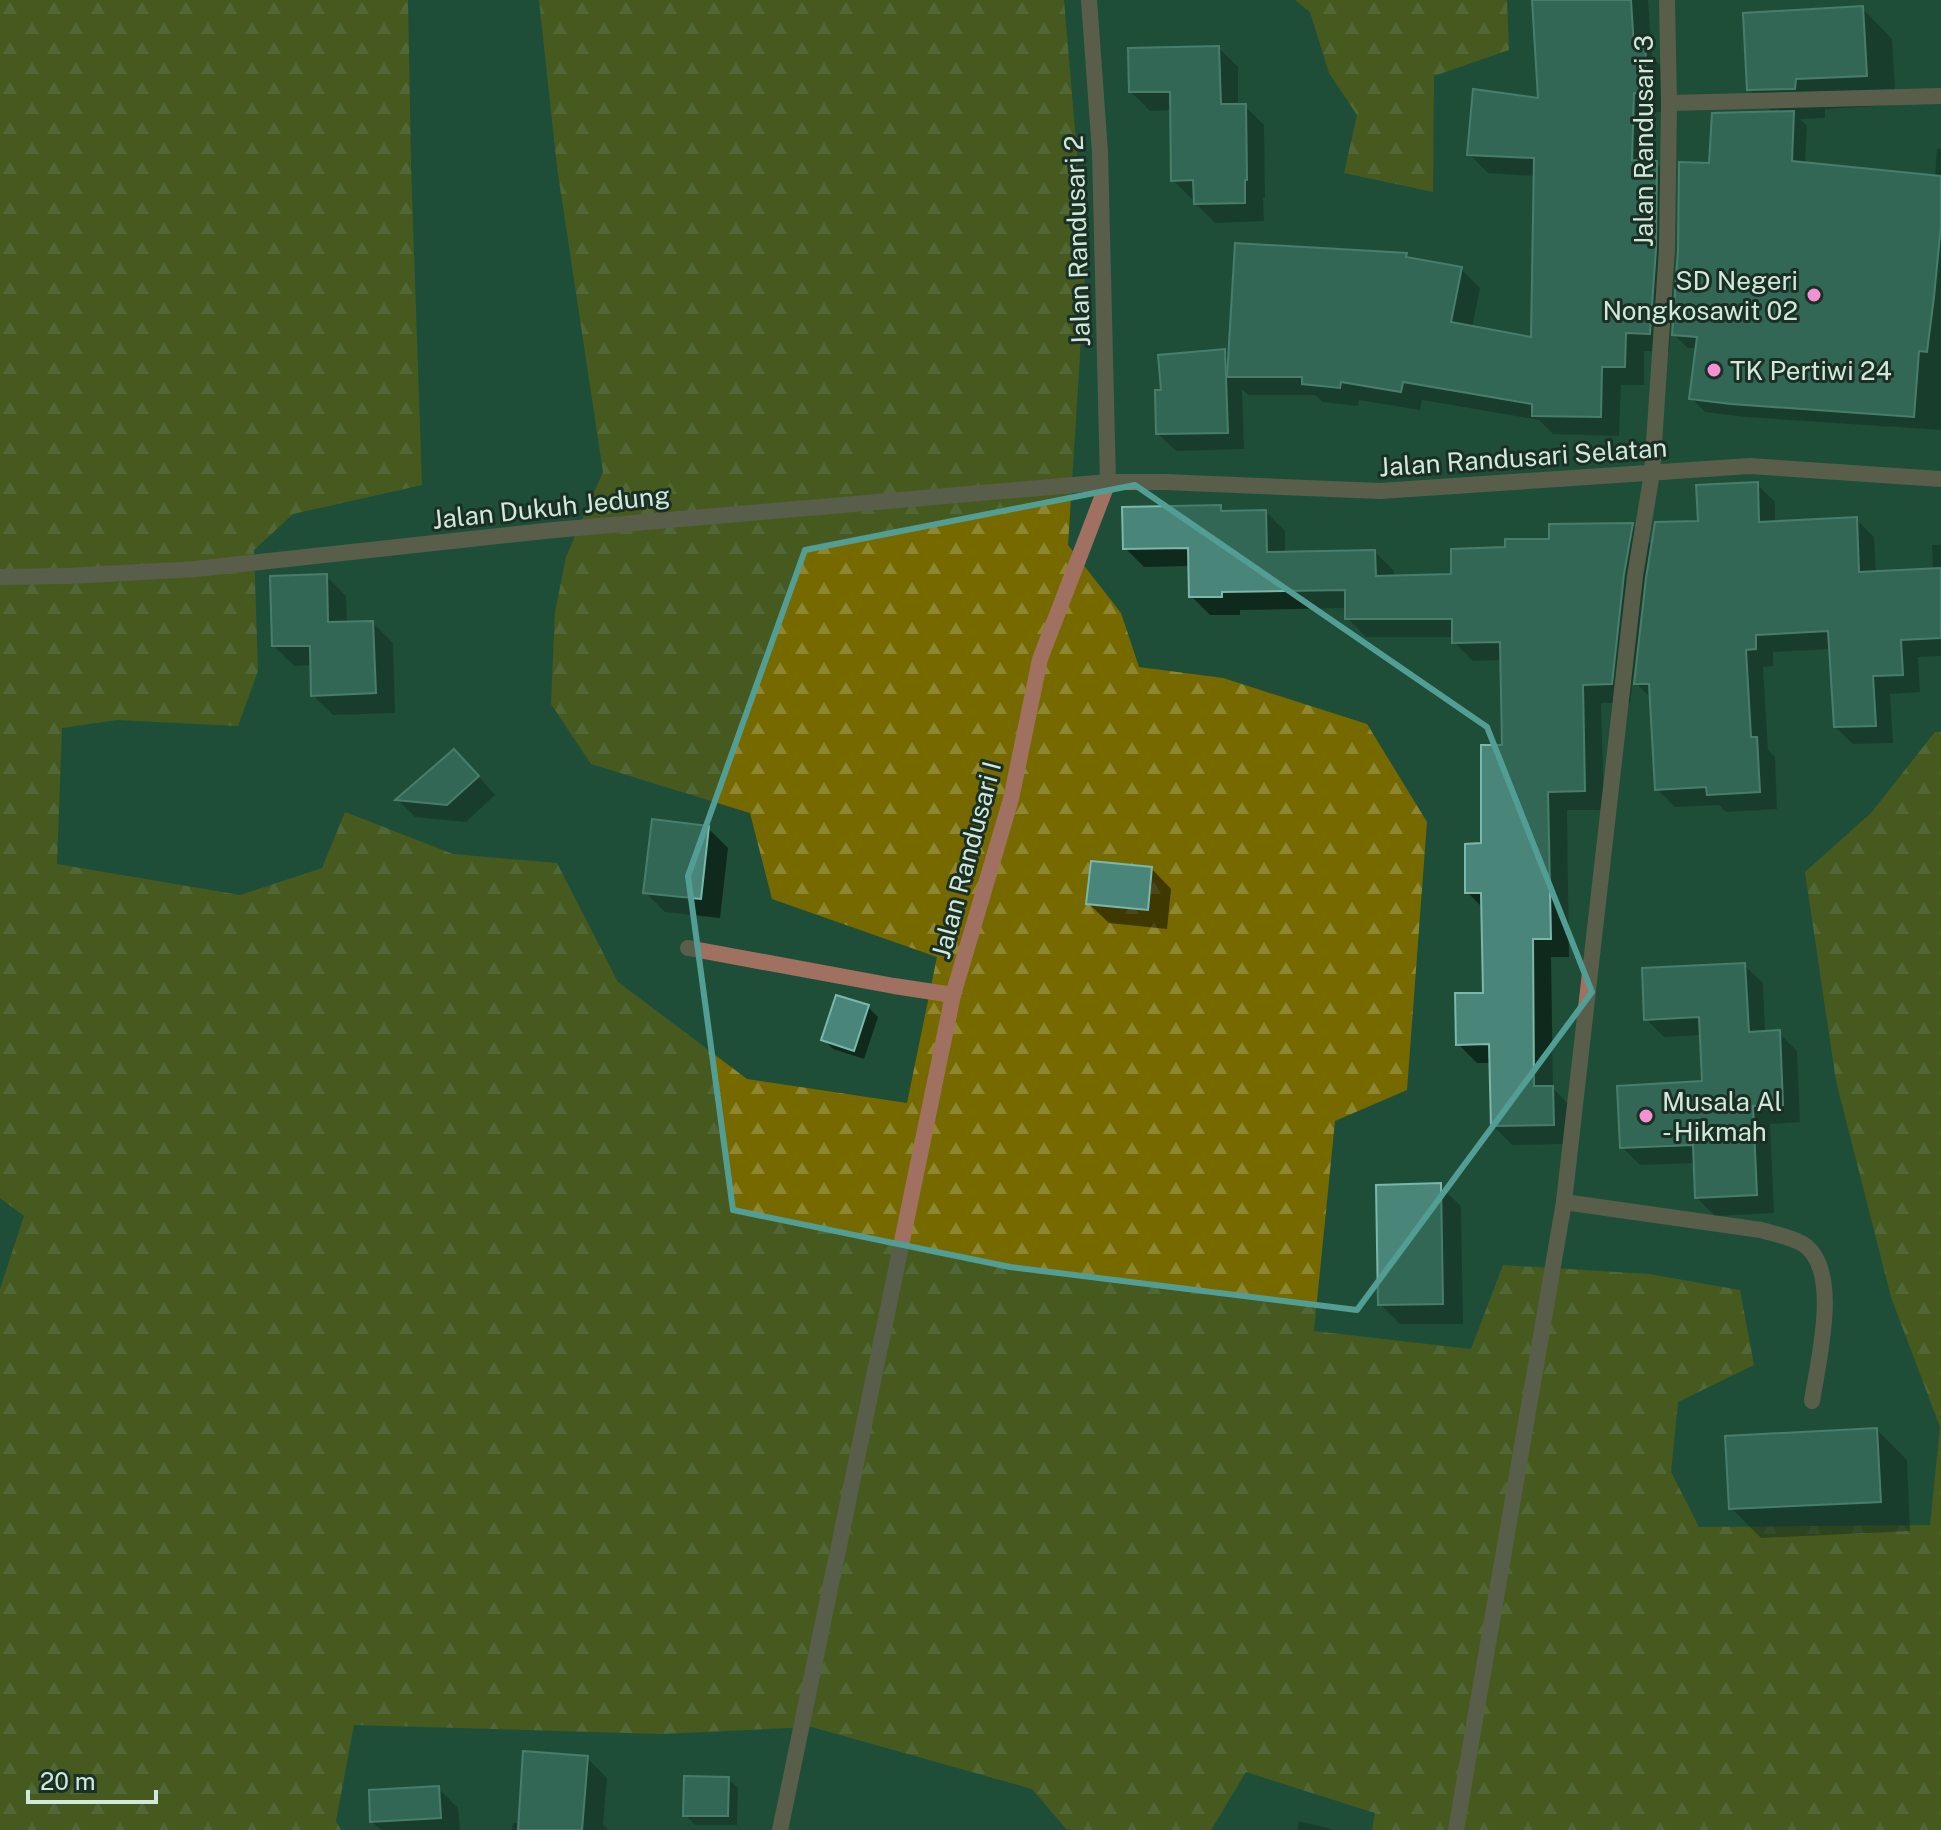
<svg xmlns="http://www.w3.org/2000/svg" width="1941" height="1830" font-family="'Public Sans',sans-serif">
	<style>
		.forest { fill: url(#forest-firs) }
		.shadow { fill: #0007 }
		.building { fill: #4a857a; stroke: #7bb7ab; stroke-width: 2 }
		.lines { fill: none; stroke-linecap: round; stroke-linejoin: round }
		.lane { stroke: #a07161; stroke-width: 16 }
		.street { stroke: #a07161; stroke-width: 16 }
		.marked { fill: none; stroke: #539e94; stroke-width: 6; stroke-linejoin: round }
		.poi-dot { fill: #f491d3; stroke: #1b2f25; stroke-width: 3 }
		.labels { text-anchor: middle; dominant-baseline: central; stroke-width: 6; stroke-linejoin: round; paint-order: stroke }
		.street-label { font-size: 26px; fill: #d0e9db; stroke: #1b2f25 }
		.poi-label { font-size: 26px; fill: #d0e9db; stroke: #1b2f25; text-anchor: start }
	</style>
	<defs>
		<pattern id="forest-firs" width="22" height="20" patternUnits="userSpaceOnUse" patternTransform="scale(2)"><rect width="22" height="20" fill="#766900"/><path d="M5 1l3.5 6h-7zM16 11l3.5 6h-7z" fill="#8f8631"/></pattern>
	</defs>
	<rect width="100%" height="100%" fill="#1f4e38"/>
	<g class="forest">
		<polygon points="0,0 408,0 411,166 422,485 293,514 254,550 258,671 238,726 117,720 62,728 57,864 240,895 322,868 345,812 453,854 557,863 618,982 747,1079 907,1103 937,957 772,899 750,813 591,764 551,704 555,612 566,557 603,472 557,167 539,0 1064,0 1086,260 1068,545 1121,613 1139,667 1223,678 1367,724 1427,822 1407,1090 1335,1121 1314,1331 1471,1349 1503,1265 1649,1274 1740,1290 1754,1365 1678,1402 1671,1472 1699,1527 1930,1525 1940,1427 1891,1297 1836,1081 1805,872 1871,813 1935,732 1941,732 1941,1830 1372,1830 1375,1813 1246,1772 1211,1830 1071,1830 1066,1829 1032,1789 812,1727 661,1734 354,1725 336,1821 341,1830 0,1830 0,1289 24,1216 0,1198"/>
		<polygon points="1295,0 1507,0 1509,50 1434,76 1433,192 1344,173 1357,115 1329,73 1310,12"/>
	</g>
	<g class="shadow">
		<polygon points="1534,0 1648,0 1652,57 1664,69 1663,112 1652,112 1651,163 1656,163 1675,182 1674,269 1669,352 1644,351 1644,385 1621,385 1619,436 1553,434 1539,420 1422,400 1420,410 1359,400 1358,406 1323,402 1315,395 1248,395 1242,389 1244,449 1176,451 1158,434 1224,351 1230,358 1406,255 1411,260 1461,269 1480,288 1472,328 1533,339 1535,176 1488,173 1469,154 1540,101"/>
		<polygon points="1862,8 1892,39 1896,105 1825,109 1825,118 1800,119 1807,126 1805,164 1935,177 1937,149 1941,149 1941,430 1746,417 1705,412 1692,399 1697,348 1688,348 1674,335 1711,165 1773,113 1749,89"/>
		<polygon points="1219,48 1238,67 1238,106 1245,106 1264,125 1265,198 1263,198 1264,221 1215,223 1196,204 1196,199 1192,199 1173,180 1172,110 1150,111 1131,92"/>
		<polygon points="1757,484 1775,502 1775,524 1856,519 1874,537 1876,574 1933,571 1932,545 1941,545 1941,656 1918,657 1920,692 1890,694 1893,743 1853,744 1835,727 1831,649 1773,652 1773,666 1763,667 1768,750 1775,757 1777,809 1726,812 1719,805 1675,807 1657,789 1652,699 1633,680 1630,703 1601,703 1604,810 1567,810 1569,957 1551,957 1553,1088 1572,1108 1572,1144 1512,1145 1493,1126 1492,1063 1477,1063 1458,1044 1485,994 1483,908 1467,892 1483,845 1504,747 1502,660 1473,661 1454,642 1454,637 1366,637 1347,618 1347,608 1240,610 1240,615 1210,615 1191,596 1190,566 1144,567 1125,548 1220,507 1225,513 1266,512 1285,531 1285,554 1375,552 1394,571 1394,578 1453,576 1507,549 1632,525 1653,546 1700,523"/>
		<polygon points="326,576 346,596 347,623 373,623 393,643 395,713 333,715 313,695 313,665 294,666 274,646"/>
		<polygon points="472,769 495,795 466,822 415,817 398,800"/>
		<polygon points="708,828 728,848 720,918 665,912 645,892"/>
		<polygon points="1151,868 1171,889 1167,929 1109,923 1088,903"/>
		<polygon points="1744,965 1763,983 1765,1033 1779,1033 1797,1051 1800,1122 1770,1124 1774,1213 1715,1216 1697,1198 1696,1163 1640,1165 1622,1147 1705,1083 1702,1035 1664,1037 1646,1019"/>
		<polygon points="868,1007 878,1017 864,1059 833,1049 824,1040"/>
		<polygon points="1440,1186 1461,1206 1463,1324 1400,1324 1380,1304"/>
		<polygon points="1877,1430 1907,1460 1910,1531 1761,1538 1731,1508"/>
		<polygon points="587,1758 607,1778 603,1825 608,1830 512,1830 513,1823 520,1823"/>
		<polygon points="728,1779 738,1788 737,1825 695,1825 685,1815"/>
		<polygon points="438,1788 458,1808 460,1830 381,1830 372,1822"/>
		<polygon points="1299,1821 1335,1830 1297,1830"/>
	</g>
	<g class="building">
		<polygon points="1532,0 1631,0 1634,48 1646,48 1644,94 1634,93 1632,160 1657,161 1656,249 1650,334 1626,333 1625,367 1602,367 1601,417 1532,416 1532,404 1403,382 1401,392 1341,382 1340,388 1302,384 1302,377 1227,377 1235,243 1407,253 1406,257 1462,267 1451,322 1531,337 1534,158 1467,155 1473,89 1538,98"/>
		<polygon points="1863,6 1867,76 1796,79 1795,89 1747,90 1743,13"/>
		<polygon points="1219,46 1221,104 1246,104 1247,180 1245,180 1245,203 1194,204 1193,180 1171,181 1170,92 1129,92 1128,48"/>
		<polygon points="1794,111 1792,161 1941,176 1941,225 1934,297 1927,352 1919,351 1914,417 1731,404 1689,399 1697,337 1672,335 1678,250 1679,162 1709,163 1712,113"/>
		<polygon points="1225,349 1228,433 1156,434 1155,390 1161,390 1158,355"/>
		<polygon points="1758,482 1759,522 1857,517 1859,572 1941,568 1941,638 1901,640 1903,675 1873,676 1876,726 1834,727 1828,631 1756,635 1756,649 1746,650 1751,737 1757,737 1760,792 1707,795 1706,787 1655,790 1649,684 1634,684 1646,578 1655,522 1698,521 1696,485"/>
		<polygon points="1221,505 1221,511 1266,510 1267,552 1375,550 1376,576 1451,574 1451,549 1505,547 1505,539 1549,539 1549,524 1633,523 1624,574 1612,684 1583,685 1585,791 1548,792 1551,939 1533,939 1534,1086 1553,1086 1554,1125 1491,1126 1489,1044 1456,1045 1455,993 1483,993 1481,893 1465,893 1465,844 1481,843 1481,745 1502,745 1500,642 1452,643 1452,619 1345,619 1345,590 1222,592 1222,597 1189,597 1188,548 1123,549 1122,507"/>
		<polygon points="327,574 328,622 373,621 376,693 311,696 310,646 272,646 270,576"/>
		<polygon points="454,749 479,776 447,805 395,800"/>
		<polygon points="652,819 709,826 701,899 643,893"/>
		<polygon points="1091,861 1152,867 1148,910 1086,904"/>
		<polygon points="1745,963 1749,1032 1780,1030 1783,1105 1753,1106 1757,1195 1695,1198 1693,1145 1620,1148 1617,1086 1702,1081 1699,1017 1644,1020 1642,968"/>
		<polygon points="836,995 869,1005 854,1051 821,1040"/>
		<polygon points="1441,1183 1443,1304 1378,1305 1376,1185"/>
		<polygon points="1877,1428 1881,1502 1729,1509 1725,1436"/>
		<polygon points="523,1751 588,1756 582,1830 518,1830"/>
		<polygon points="684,1776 729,1777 728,1816 683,1816"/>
		<polygon points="439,1786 441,1818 370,1822 369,1790"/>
	</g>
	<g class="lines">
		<g class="lane">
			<polyline points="688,948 894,986 953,995"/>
			<path d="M1564,1202L1761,1230C1775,1234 1791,1237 1803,1244C1842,1269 1818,1361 1812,1401"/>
		</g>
		<g class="street">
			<polyline points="1669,103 1941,96"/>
			<polyline points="0,577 68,576 195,569 554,530 1108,482 1165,482 1380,491 1750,466 1941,479"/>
			<polyline points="780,1830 953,995 1011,799 1040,659 1108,482 1100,152 1089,0"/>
			<polyline points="1456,1830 1564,1202 1635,576 1652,473 1667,249 1669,103 1667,0"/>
		</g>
	</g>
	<path d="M0 0H1941V1830H0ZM1135,485L1487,727L1592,992L1357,1310L1010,1267L733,1210L688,876L805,550Z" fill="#1f4e38" fill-opacity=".55" fill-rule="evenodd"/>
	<path class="marked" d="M1135,485L1487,727L1592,992L1357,1310L1010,1267L733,1210L688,876L805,550Z"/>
	<g class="poi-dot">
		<circle cx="1814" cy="295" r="8"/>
		<circle cx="1714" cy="370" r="8"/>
		<circle cx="1646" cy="1116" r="8"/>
	</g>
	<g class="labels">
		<g class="street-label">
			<text transform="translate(1643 141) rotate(-90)">Jalan Randusari 3</text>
			<text transform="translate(1077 241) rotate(-92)">Jalan Randusari 2</text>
			<text transform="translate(1523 457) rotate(-4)">Jalan Randusari Selatan</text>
			<text transform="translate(551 507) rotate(-6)">Jalan Dukuh Jedung</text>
			<text transform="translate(966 860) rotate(-75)">Jalan Randusari I</text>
		</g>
		<g class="poi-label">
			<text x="1798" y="280" text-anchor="end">SD Negeri<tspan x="1798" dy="30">Nongkosawit 02</tspan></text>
			<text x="1730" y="370">TK Pertiwi 24</text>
			<text x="1662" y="1101">Musala Al<tspan x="1662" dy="30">- Hikmah</tspan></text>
		</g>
	</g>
	<path d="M28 1790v12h128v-12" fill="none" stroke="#d0e9db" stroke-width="4"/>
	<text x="40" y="1790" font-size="24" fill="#d0e9db" stroke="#1b2f25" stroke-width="6" paint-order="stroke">20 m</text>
</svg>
